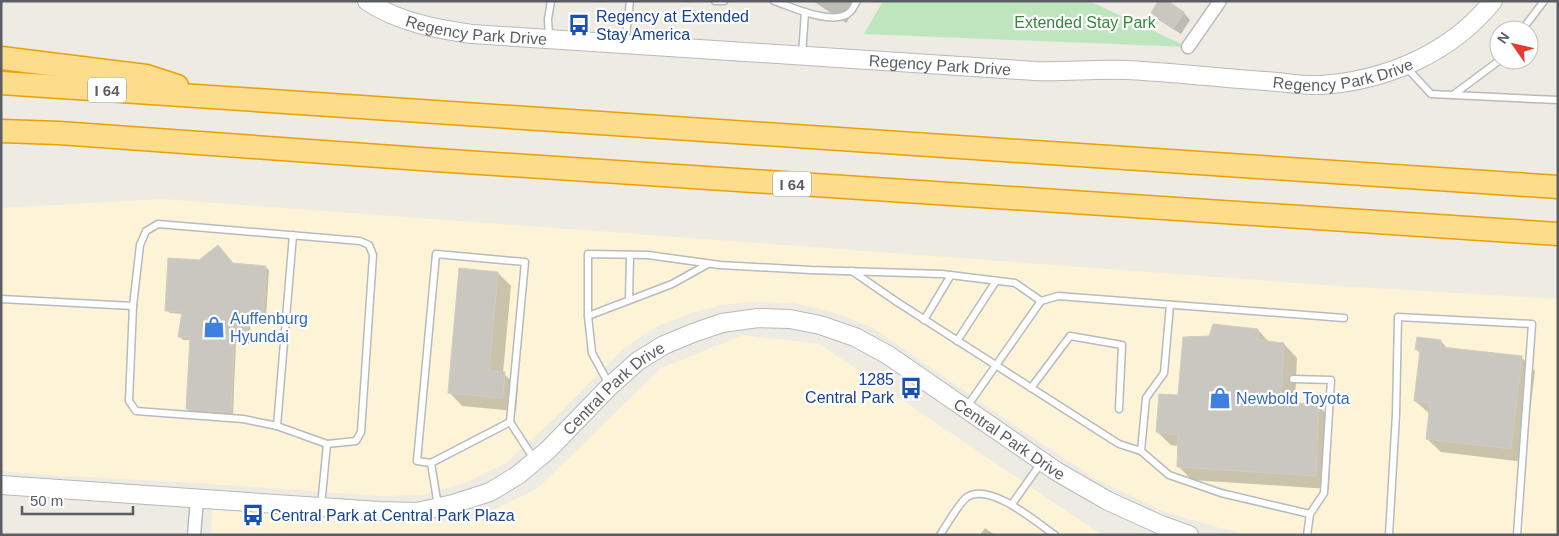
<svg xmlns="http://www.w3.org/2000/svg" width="1559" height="536" font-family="Helvetica,sans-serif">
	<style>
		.commercial { fill: #fdf4d7 }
		.green { fill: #bfe5bf }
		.shadow { fill: #0003 }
		.building { fill: #cac7c1; stroke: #d2ccc1 }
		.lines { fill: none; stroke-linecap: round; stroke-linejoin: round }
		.lane-casing { stroke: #b7babe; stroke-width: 9 }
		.street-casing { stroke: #b7babe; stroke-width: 15 }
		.secondary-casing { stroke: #b6b9be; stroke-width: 20 }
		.highway-casing { stroke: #ec9f03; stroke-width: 25 }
		.lane { stroke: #fff; stroke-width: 6 }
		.street { stroke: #fff; stroke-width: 12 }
		.secondary { stroke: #fff; stroke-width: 18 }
		.highway { stroke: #fbdd8b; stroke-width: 22 }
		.labels { text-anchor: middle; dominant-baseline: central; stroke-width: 4.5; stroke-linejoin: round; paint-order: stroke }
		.shield { fill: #fff; stroke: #8c8e92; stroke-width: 1 }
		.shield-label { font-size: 15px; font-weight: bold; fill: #5a5e63 }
		.transit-label { font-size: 16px; fill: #164399; stroke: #fff; text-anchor: start }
		.park-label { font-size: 16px; fill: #368639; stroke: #fff }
		.street-label { font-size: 16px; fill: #5a5e63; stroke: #fff }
		.shop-label { font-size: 16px; fill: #366cbe; stroke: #fff; text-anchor: start }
	</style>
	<rect width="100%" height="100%" fill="#edebe2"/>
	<g class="commercial">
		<polygon points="163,199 1338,286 1558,299 1558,535 1248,535 1216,527 1162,511 1092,477 1017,427 873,328 833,312 793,303 753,302 721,305 688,314 654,328 624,348 555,418 506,463 465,483 422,495 379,496 198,483 46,475 1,471 1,208"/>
		<polygon points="743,335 819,344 1102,535 211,535 212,510 466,523 538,488 661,368"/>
	</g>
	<polygon class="green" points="883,1 1089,1 1188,47 864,34"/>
	<g class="shadow">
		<polygon points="813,1 861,1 846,23"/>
		<polygon points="1165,1 1184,13 1190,20 1181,34 1159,20 1152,13"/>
		<polygon points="233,264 265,267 269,270 266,319 251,319 249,344 236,342 233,415 190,412 187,408 191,340 183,340 180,337 183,314 170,313 167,310"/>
		<polygon points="461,269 498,273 511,286 503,373 518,387 516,411 462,406 449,392"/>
		<polygon points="1258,330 1270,343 1284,344 1297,358 1295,404 1319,406 1332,420 1329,489 1192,480 1178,466 1179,446 1171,445 1157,432 1179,397 1210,337"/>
		<polygon points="1441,341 1448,349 1522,358 1535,371 1524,462 1441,452 1427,439 1430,414 1415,401 1421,354 1416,349"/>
		<polygon points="985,528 995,535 980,535"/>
	</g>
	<g class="building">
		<polygon points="1158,1 1168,1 1184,12 1174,28 1151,13"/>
		<polygon points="218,245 233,263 266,266 263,316 248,316 247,342 234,340 231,412 186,409 190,337 178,337 182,312 165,311 168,258 199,260"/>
		<polygon points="459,268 498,272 489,371 505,372 503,398 448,393"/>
		<polygon points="1213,324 1258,329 1258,340 1284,343 1281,401 1319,405 1316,476 1177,467 1178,435 1156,432 1159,394 1178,395 1183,337 1209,336"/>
		<polygon points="1417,337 1441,340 1441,347 1522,356 1511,449 1426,439 1430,403 1414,401 1420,350 1415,350"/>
	</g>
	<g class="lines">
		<g class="lane-casing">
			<g id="lane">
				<polyline points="715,1 724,1"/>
				<path d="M774,1C792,7 834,27 850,12C853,9 855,4 857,1"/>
				<polyline points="1522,30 1544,1"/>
				<polyline points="549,37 548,19 551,1"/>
				<polyline points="625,43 630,1"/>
				<polyline points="802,55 805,12"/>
				<polyline points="1406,67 1431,94 1558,100"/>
				<polyline points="1453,95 1500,60"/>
				<polyline points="852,271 897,302 1119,444 1141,451 1146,398 1164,373 1170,305"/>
				<polyline points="1,299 133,306 140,245 146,231 158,224 360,241 369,245 373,255 361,432 356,441 327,444 321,506"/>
				<polyline points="629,300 630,255"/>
				<polyline points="133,306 129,401 136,411 243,419 277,426 327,444"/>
				<polyline points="588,316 672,284 708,264"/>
				<polyline points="924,320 951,275"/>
				<polyline points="957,341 996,281"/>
				<polyline points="1293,379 1331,380 1324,493 1310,514 1307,535"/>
				<polyline points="610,386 592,353 588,316 588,254 648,255 720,265 810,270 942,274 1015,283 1041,301"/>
				<polyline points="1031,388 1070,336 1122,345 1119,409"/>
				<polyline points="966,408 1041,301 1058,296 1344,318"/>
				<polyline points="510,422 534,459"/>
				<polyline points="277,426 293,235"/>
				<polyline points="1141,451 1169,475 1221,493 1310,514"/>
				<polyline points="431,463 510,422 525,262 436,254 417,461 431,463 438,506"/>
				<polyline points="1012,504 1041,463"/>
				<path d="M940,535C946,526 959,503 967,497C990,482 1036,522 1055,535"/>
				<polyline points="1389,535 1396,414 1398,317 1532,324 1517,535"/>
			</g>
		</g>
		<g class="street-casing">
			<g id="street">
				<polyline points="1188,47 1220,1"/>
				<polyline points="194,535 197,499"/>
			</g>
		</g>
		<g class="secondary-casing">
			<g id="secondary">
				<path id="s1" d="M367,1C398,22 436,29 472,34L1035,71C1065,72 1095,69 1125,70C1172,72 1219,78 1265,81C1283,82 1303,86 1322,85C1388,80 1451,53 1493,1"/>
				<path id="s2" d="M1,485L379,511L417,512L453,504L490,492L518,475L548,450L610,386L638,361L664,345L693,333L722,323L758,318L790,319L820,325L855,337L888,355L1056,471L1108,501L1161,525L1189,535"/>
			</g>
		</g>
		<g class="highway-casing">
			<g id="highway">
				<polyline points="1,58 146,76 177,86"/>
				<polyline points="1,83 1558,187"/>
				<polyline points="1,131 59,133 435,160 1558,234"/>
			</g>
		</g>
		<use href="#lane" class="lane"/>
		<use href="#street" class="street"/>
		<use href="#secondary" class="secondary"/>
		<use href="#highway" class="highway"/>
	</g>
	<defs>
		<g id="bus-bare" transform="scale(1.725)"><path d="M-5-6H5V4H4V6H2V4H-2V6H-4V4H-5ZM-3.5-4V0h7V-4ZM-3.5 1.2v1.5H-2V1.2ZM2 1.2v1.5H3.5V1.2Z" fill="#1a4fb4" stroke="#fff" stroke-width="2.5" paint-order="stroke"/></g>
		<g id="shop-bare" transform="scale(1.725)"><path d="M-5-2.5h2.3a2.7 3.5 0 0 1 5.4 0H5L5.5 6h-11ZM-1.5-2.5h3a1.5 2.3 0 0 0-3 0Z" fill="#3f7fe0" stroke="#fff" stroke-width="2.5" paint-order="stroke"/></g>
	</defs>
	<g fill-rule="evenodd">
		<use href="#bus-bare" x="579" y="25"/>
		<use href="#shop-bare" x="214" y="327"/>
		<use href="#bus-bare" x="911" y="388"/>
		<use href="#shop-bare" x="1220" y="398"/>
		<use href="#bus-bare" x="253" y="515"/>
	</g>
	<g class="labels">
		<g class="shield">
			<rect x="88" y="77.5" width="38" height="25" rx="4"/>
			<rect x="773" y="171.5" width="38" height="25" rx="4"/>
		</g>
		<g class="shield-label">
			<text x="107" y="90">I 64</text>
			<text x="792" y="184">I 64</text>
		</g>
		<g class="transit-label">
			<text x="596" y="16">Regency at Extended<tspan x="596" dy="18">Stay America</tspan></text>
			<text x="894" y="379" text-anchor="end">1285<tspan x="894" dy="18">Central Park</tspan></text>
			<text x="270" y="515">Central Park at Central Park Plaza</text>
		</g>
		<g class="park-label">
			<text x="1085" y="22">Extended Stay Park</text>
		</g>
		<g class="street-label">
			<text stroke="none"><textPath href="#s1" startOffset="115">Regency Park Drive</textPath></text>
			<text stroke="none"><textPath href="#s1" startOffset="580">Regency Park Drive</textPath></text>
			<text stroke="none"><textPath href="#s1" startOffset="985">Regency Park Drive</textPath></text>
			<text stroke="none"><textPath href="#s2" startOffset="655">Central Park Drive</textPath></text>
			<text stroke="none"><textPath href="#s2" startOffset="1105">Central Park Drive</textPath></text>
		</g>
		<g class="shop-label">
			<text x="230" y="318">Auffenburg<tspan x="230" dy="18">Hyundai</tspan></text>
			<text x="1236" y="398">Newbold Toyota</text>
		</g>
	</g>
	<rect width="1559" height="536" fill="none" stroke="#5a5e63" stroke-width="5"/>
	<g transform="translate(1514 45) rotate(304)"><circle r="24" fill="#ffffff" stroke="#bdbfc1"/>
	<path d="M0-4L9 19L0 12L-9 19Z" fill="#e63a2f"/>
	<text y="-8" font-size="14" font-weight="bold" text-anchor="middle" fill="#5a5e63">N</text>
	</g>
	<path d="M22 506v8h111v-8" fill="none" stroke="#5a5e63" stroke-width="2.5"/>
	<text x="30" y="506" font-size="15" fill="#5a5e63" stroke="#ffffff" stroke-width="4" paint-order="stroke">50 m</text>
</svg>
